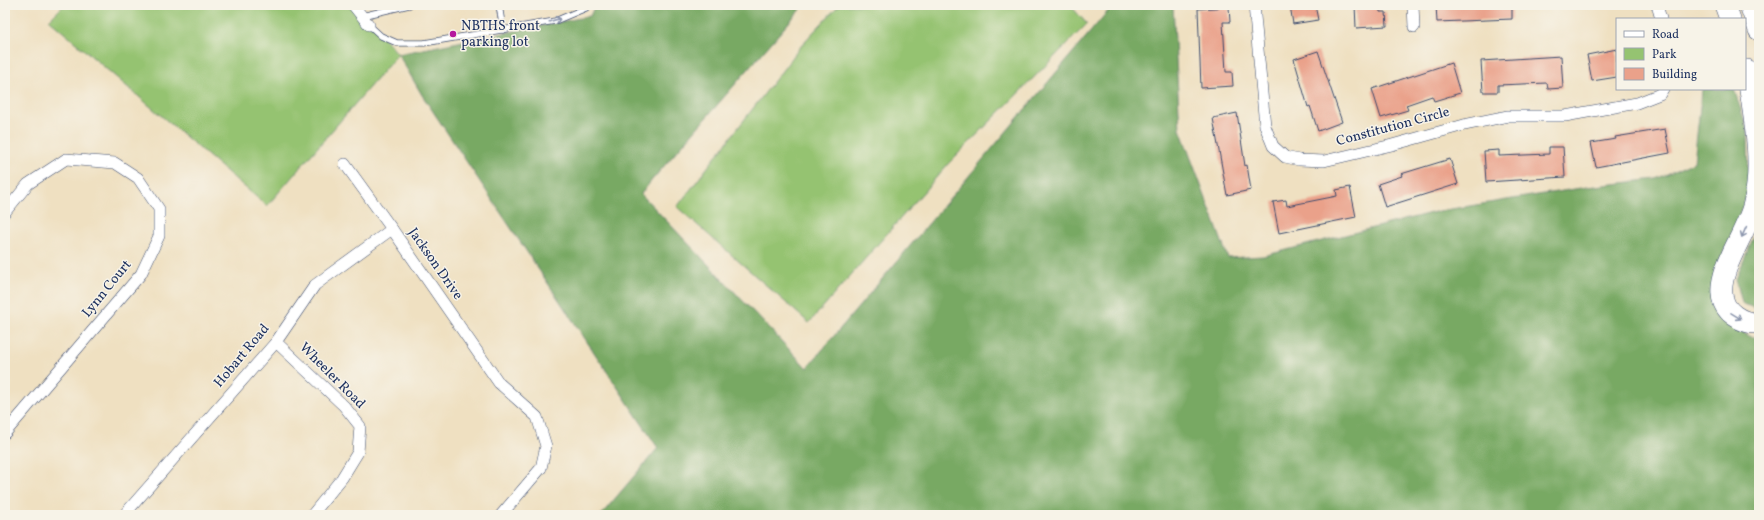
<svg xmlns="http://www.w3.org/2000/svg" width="1764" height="520" font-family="Vollkorn,serif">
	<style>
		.green { fill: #95c371; stroke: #587968 }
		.forest { fill: #78a963; stroke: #4a6c60 }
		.building { fill: #eaa18a }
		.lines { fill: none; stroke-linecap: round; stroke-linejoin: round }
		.lane-casing { stroke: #3b4a6d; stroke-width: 7 }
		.street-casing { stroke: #3b4a6d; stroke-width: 12 }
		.highway-casing { stroke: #3b4a6d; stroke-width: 22 }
		.lane { stroke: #fff; stroke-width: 5.5 }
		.street { stroke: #fff; stroke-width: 11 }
		.highway { stroke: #fff; stroke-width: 21 }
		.oneway { stroke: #8d97ae }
		.poi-dot { fill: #b5179e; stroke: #f7f3e8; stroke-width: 1.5 }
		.labels { text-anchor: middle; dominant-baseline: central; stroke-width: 3; stroke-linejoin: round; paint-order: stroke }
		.poi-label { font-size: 14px; fill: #1b2f5e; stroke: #f7f3e8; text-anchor: start }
		.street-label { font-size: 14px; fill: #1b2f5e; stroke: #f7f3e8 }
	</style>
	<rect width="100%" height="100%" fill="#f7f3e8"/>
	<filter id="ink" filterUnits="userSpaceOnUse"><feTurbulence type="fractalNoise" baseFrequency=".025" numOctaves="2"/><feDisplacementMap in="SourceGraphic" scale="8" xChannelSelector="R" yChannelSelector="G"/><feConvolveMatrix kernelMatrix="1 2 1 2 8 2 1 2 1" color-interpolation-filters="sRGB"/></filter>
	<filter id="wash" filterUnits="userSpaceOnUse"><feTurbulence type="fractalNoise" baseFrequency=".012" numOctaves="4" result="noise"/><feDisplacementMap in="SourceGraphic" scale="16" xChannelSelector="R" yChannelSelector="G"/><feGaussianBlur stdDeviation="0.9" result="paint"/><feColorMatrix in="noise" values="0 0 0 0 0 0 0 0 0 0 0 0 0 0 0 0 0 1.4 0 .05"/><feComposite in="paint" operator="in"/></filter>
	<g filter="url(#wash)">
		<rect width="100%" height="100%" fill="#efe0c1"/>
		<g class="green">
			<polygon points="64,5 357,5 398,54 267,206 49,20"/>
			<polygon points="839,5 1070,5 1087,24 948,164 809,323 677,207 805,41"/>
		</g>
		<g class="forest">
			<polygon points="595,5 804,5 652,180 641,194 807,368 1113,5 1173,5 1180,129 1228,258 1263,256 1439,211 1587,187 1656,179 1694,162 1702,89 1734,89 1748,131 1749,191 1715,274 1711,303 1720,320 1751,337 1759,337 1759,515 601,515 658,448 422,95 398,54 590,16"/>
			<polygon points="1758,226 1759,227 1759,310 1742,303 1736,279"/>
		</g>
		<g id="blocks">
			<g class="building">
				<polygon points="1290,5 1315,5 1318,20 1293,24"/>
				<polygon points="1355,5 1379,5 1380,12 1386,12 1387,26 1356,28"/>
				<polygon points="1436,5 1512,5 1512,19 1437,22"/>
				<polygon points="1229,7 1230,22 1223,22 1226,72 1232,72 1233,86 1201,88 1198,9"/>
				<polygon points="1617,49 1617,77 1592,81 1587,55"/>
				<polygon points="1318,51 1342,122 1318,131 1310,106 1308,107 1294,59"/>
				<polygon points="1561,56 1563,88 1548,89 1547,83 1498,85 1498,92 1483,92 1481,61"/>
				<polygon points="1451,63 1460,93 1434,101 1432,96 1406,105 1408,110 1381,118 1372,89"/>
				<polygon points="1237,113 1245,166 1247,165 1251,190 1227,195 1213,118"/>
				<polygon points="1665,129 1670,153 1596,167 1591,143 1616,139 1615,137"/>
				<polygon points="1549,147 1563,147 1565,177 1486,182 1484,151 1499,150 1499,156 1549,154"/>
				<polygon points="1450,159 1458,184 1385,207 1378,184 1402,176 1401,174"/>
				<polygon points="1350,187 1356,217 1279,233 1273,202 1286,200 1287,206 1337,196 1336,190"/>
			</g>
		</g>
	</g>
	<g filter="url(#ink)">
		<use href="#blocks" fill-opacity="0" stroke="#3b4a6d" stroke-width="1"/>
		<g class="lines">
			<g class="lane-casing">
				<g id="lane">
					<polyline points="499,5 503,30"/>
					<polyline points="362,16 409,5"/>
					<polyline points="369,25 381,36 397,43 424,43 555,21 586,8 589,5"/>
				</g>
			</g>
			<g class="street-casing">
				<g id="street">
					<polyline points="353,5 369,25"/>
					<polyline points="1254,5 1265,126 1273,146 1285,157 1299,160 1324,161 1392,145 1464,125 1508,116 1565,116 1637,103 1660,94 1663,89"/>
					<polyline points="1413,5 1414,27"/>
					<polyline points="1657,5 1661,19"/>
					<polyline points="345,164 392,229 499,383 537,417 546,446 541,468 501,515"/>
					<polyline points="5,212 28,184 66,159 115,163 138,178 159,209 159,236 141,274 5,433"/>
					<polyline points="276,342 344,406 360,426 358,452 342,478 312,515"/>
					<polyline points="124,515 276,342 315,285 392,229"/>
				</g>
			</g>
			<g class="highway-casing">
				<g id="highway">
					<polyline points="1725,5 1730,19"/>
					<polyline points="1750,5 1759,30"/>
					<path d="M1747,70C1753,114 1764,160 1754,203C1748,231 1719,267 1722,294C1723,312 1742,324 1759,323"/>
				</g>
			</g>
			<use href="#lane" class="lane"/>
			<use href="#street" class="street"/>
			<use href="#highway" class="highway"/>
		</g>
		<defs><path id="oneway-shaft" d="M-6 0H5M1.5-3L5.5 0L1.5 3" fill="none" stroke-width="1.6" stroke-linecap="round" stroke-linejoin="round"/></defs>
		<g class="oneway">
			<use href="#oneway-shaft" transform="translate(555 20) rotate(-17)"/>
			<use href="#oneway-shaft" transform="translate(1744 232) rotate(114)"/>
			<use href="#oneway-shaft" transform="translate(1736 316) rotate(32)"/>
		</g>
	</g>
	<circle class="poi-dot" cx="453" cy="34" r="4"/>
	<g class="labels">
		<g class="poi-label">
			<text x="461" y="26">NBTHS front<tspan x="461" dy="16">parking lot</tspan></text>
		</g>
		<g class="street-label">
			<text transform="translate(1393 127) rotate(-15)">Constitution Circle</text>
			<text transform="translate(435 264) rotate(55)">Jackson Drive</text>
			<text transform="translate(107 289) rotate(-51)">Lynn Court</text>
			<text transform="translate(242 356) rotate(-50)">Hobart Road</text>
			<text transform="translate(332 376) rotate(45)">Wheeler Road</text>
		</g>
	</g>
	<rect width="1764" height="520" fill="none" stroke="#f7f3e8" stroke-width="20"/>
	<rect x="1616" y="18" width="130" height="72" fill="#f7f3e8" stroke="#9fa5b1"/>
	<rect x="1624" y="31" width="20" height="6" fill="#ffffff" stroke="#9fa5b1"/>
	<text x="1652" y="38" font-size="12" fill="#1b2f5e">Road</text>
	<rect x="1624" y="48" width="20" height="12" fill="#95c371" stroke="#9fa5b1"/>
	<text x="1652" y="58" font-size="12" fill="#1b2f5e">Park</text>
	<rect x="1624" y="68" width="20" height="12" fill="#eaa18a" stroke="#9fa5b1"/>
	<text x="1652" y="78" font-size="12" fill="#1b2f5e">Building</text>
</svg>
